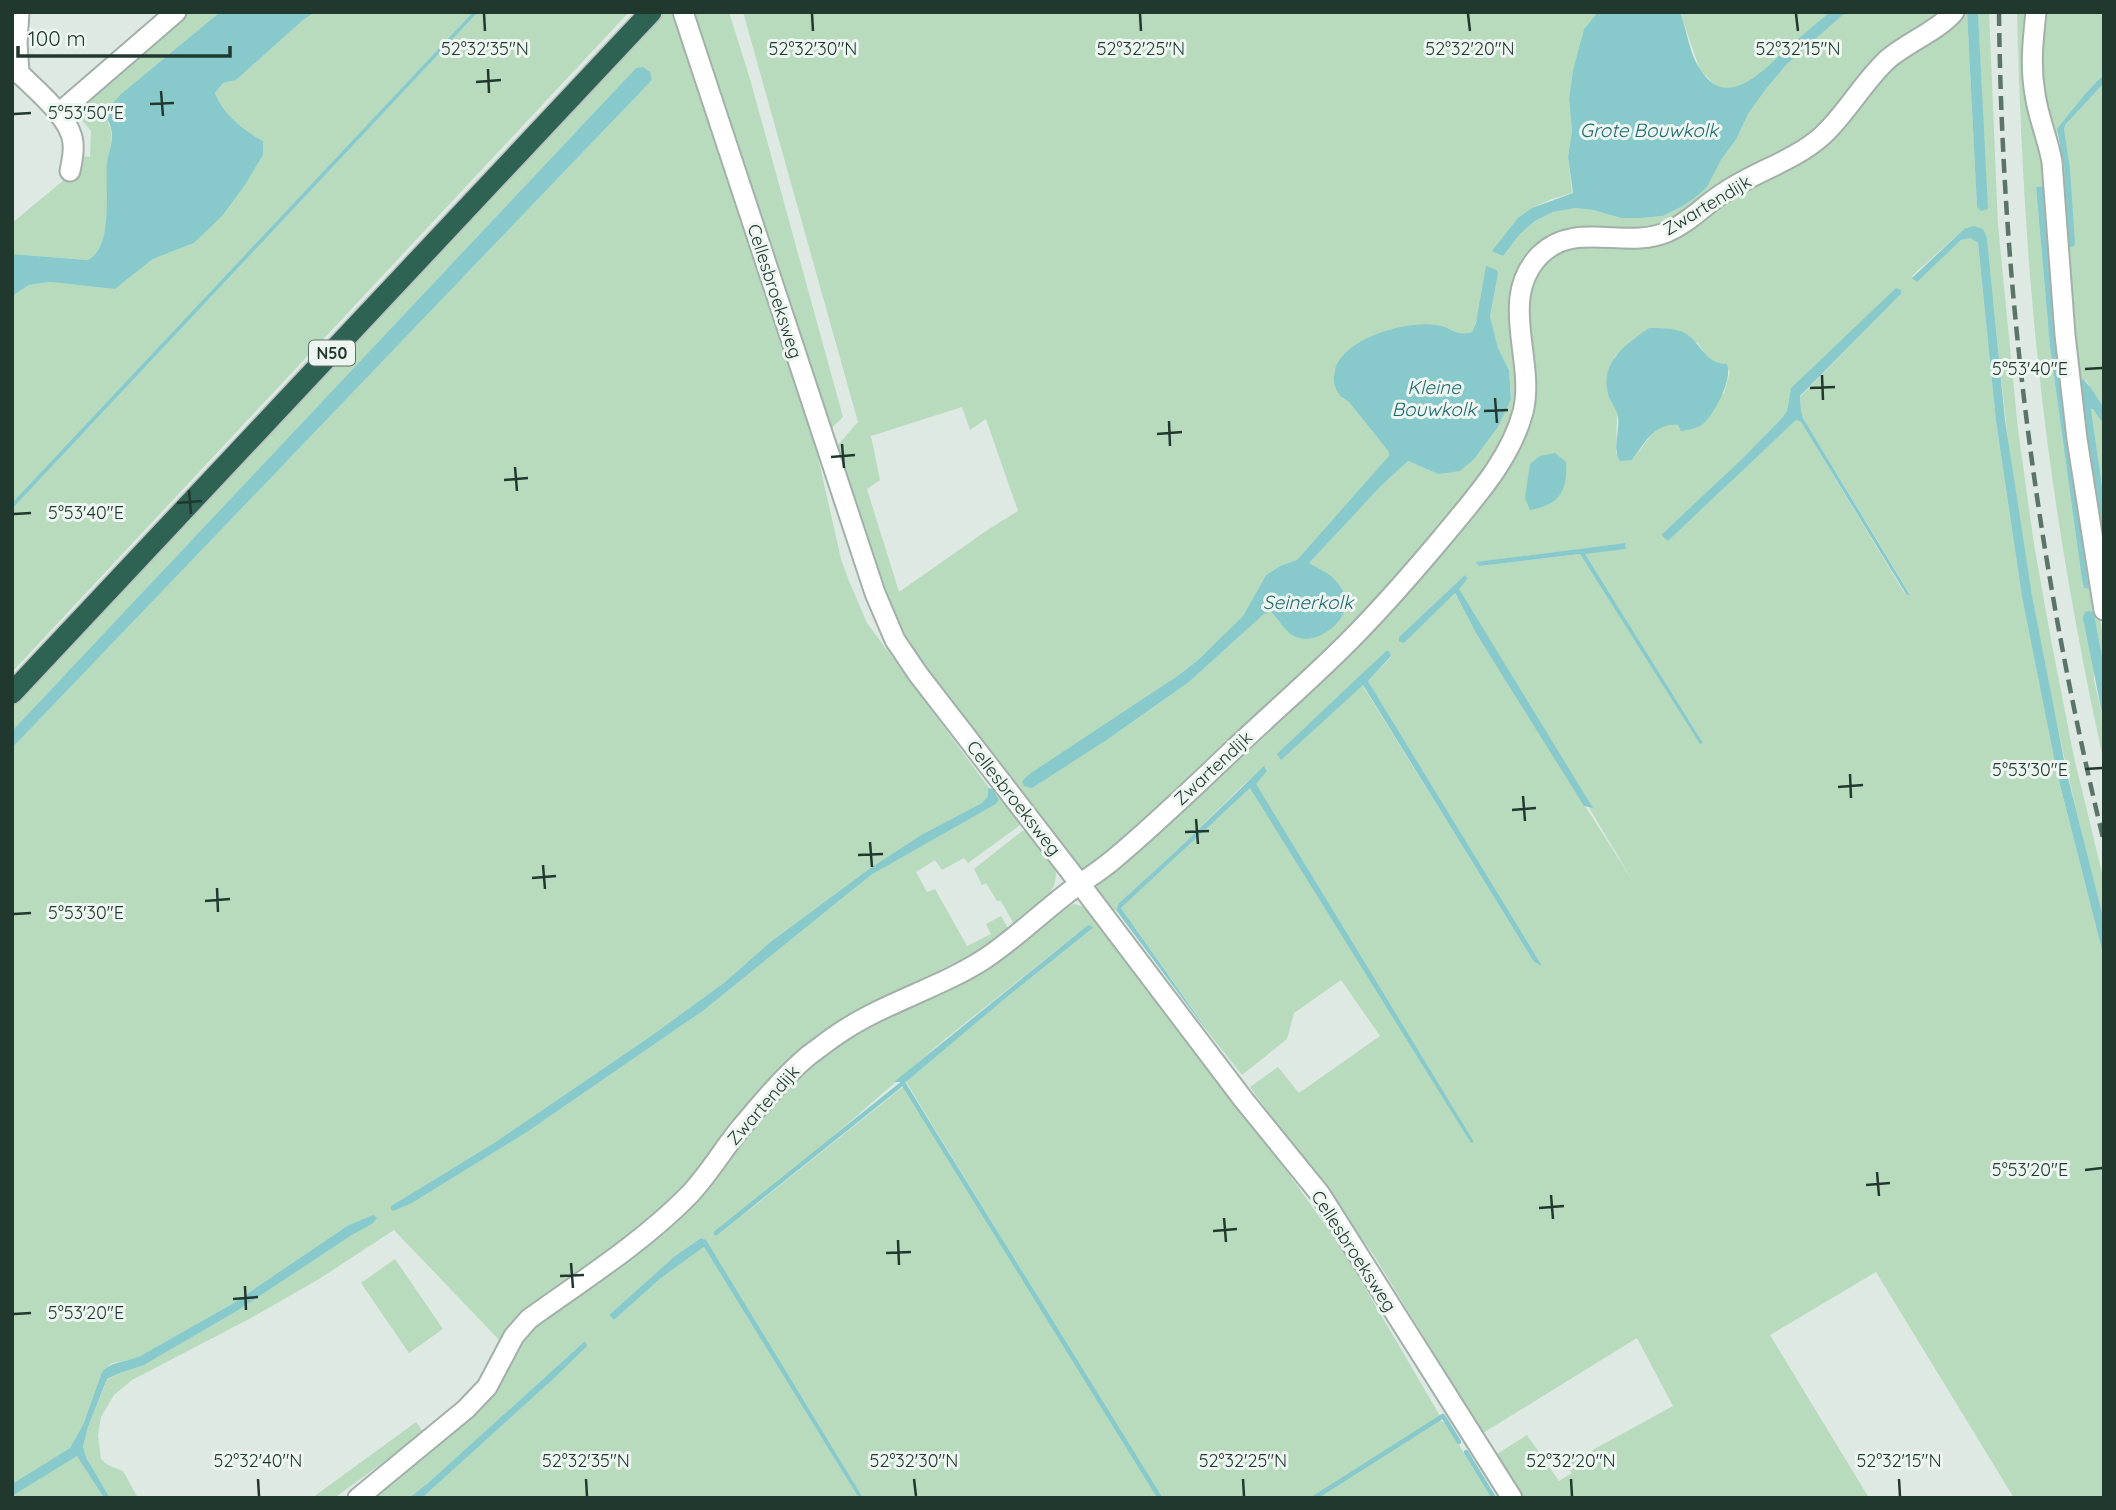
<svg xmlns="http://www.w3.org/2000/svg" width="2116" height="1510" font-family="Quicksand,sans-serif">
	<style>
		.green { fill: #b8dabd; fill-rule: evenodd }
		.water { fill: #88c9cc }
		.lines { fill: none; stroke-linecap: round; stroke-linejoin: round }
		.stream { stroke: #88c9cc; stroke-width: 4.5 }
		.minor-casing { stroke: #a2b0a9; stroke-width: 23 }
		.highway-casing { stroke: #bcc3c1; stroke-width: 24 }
		.minor { stroke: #fff; stroke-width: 19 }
		.highway { stroke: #2e6252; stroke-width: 21 }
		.rail { stroke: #5b746a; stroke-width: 4.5; stroke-dasharray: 14 7; stroke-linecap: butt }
		.ticks { fill: none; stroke: #21382f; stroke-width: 2.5 }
		.labels { text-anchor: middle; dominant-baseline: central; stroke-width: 6; stroke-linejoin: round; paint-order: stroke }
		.shield { fill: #eef6f1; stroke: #5e7169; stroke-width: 2 }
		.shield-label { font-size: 16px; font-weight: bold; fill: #21382f }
		.street-label { font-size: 18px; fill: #21382f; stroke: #eef6f1 }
		.water-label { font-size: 19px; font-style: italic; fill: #1f6b70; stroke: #eef6f1 }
		.ticks-label { font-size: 18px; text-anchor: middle; fill: #21382f; stroke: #eef6f1; stroke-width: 6; stroke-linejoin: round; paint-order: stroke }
	</style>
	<rect width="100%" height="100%" fill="#dee9e3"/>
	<g class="green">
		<path d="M190,12H220L121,94L108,123C116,137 108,151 107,166C106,189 113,251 87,260L12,254V223L82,165V156L90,157L91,131L74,110Z"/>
		<path d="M315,12H473L12,503V296L29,285L50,282L115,289L153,259L194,243L222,215L245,185L263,155V141C243,130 223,114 215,93L223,83L236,80L303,20Z"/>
		<polygon points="478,12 629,12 12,672 12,509"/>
		<polygon points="659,12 675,12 813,435 841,559 849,581 867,623 989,788 988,796 982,803 921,835 869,869 769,943 725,982 651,1036 494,1143 391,1206 391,1209 412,1203 527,1132 704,1010 871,875 996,804 999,800 997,796 1000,795 1023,823 968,863 964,858 942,870 935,860 916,872 927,892 935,889 967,946 991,934 986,924 1001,916 1009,930 990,944 860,1012 687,1187 503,1344 394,1230 319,1279 249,1319 132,1380 114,1395 101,1417 98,1435 101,1459 108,1465 123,1471 138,1498 110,1498 87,1459 83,1447 88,1427 107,1380 120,1373 144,1365 237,1311 352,1235 372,1224 347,1226 232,1304 135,1359 112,1363 102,1372 83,1425 70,1448 12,1484 12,748 652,80 643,67 636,68 12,731 12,706"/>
		<polygon points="694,12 729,12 750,79 843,417 830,430"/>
		<path d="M743,12H1598L1584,29L1573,70L1569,99L1572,131L1568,157L1572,193L1552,199L1532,208L1503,256L1520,234L1535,221L1553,212L1574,208L1593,210L1621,218H1642L1663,216L1683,206L1696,197L1707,187L1721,160L1737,138L1748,114L1766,89L1787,64L1846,12H1946L1819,133L1664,227L1593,231L1529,260L1520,392L1502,449L1403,576L1181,795L1083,872L1072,866L917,658L881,590L836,447L858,422ZM1497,269L1498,274L1490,316L1498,348L1509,370L1511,398L1498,427L1475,458L1438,474L1408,461L1381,486L1308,564L1284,626L1271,612L1264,614L1189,682L1111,737L1103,726L1179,675L1198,660L1243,616L1266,575L1280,566L1297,560L1390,456L1389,452L1349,402L1342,398L1438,325L1460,335L1472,332ZM962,407L970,430L986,419L1018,511L989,529L899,592L867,489L880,480L871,436Z"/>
		<polygon points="1680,12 1830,12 1754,79 1738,87 1728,89 1715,85 1700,70"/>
		<path d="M1959,12H1967L1977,207L1987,209L1978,12H1989L1998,225L2018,430L2034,544L2051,640L2074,757L2104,881V921C2068,784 2038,646 2017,506C2004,417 1996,328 1987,238L1964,229L1912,276L1917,281L1961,240L1970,238L1978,243L1996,421L2022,597L2057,773L2104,958V1498H2014L1876,1272L1770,1335L1869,1498H1524L1497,1454L1527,1435L1559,1481L1572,1473L1567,1464L1673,1406L1637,1338L1483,1433L1373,1254L1250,1087L1278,1067L1299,1093L1380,1036L1341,980L1294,1013L1287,1039L1242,1075L1204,1027L1205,1026L1121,908L1255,783L1267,771L1265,767L1242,786L1174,853L1119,903L1116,910L1109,913C1098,899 1093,895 1100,877L1365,632L1514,446L1527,292L1543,261L1567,245L1632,243L1764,175L1876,76ZM1896,289L1901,294L1800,397L1801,411L1803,418L1910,594H1905L1801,422L1796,420L1668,541L1661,535L1745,456L1782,418L1787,411L1791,388ZM1649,328L1698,343L1707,357L1730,371L1724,393L1678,425L1668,424L1656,429L1632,460L1616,453L1617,413L1614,357ZM1625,543L1626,549L1584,553L1703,743H1700L1580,554L1479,566L1477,562ZM1465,575L1468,578L1458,588L1634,883L1477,635L1454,592L1404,643L1399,637ZM1386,651H1389L1391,657L1368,681L1541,965L1534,962L1358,678Z"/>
		<path d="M2017,12H2030L2041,141L2095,590L2104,642V667L2094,613V680L2104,723V763C2076,634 2053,503 2039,371C2026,252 2020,132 2017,12ZM2043,186L2055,345L2089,589L2084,588L2082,580L2050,347L2036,187Z"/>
		<polygon points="2041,12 2104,12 2104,74 2086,93 2057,134 2064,166 2074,247 2070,168 2064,130 2066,124 2104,83 2104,408 2085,379 2104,574 2041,94"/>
		<polygon points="2091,409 2093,409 2104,425 2104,501"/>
		<path d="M1027,829C1035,840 1048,853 1054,865C1064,889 1033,913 1015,926L1001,901H997L986,883L982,885L974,869L1021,832Z"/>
		<path d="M1074,904L1091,909L1258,1131L1343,1250L1440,1416L1311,1498H1161L906,1082L1007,997L1094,927L1088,925L944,1040L738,1219L904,1086L1159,1498H422L550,1382L585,1341L428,1483L409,1498H365L476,1406L515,1341L625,1255L808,1061L1061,909ZM701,1238L705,1240L827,1446L704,1247L661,1278L614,1320L609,1315L675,1256Z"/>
		<polygon points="395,1259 443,1329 409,1353 361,1283"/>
		<polygon points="1439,1420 1445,1423 1492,1498 1315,1498"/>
		<polygon points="416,1422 424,1433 334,1498 312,1498"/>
		<polygon points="75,1456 79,1457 104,1498 12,1498 12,1496"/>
	</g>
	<g class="water">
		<path d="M220,12H315L303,20L236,80L223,83L215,93C223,114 243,130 263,141V155L245,185L222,216L194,243L153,259L115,289L50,282L29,285L12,296V254L87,260C114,250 105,186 107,163C108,154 112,145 112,136C112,126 106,119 107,110L121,94Z"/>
		<polygon points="473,12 478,12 12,509 12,503"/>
		<path d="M1598,12H1680C1687,30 1689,53 1700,69C1727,113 1764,69 1788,48C1802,35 1816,24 1830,12H1846L1787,64L1766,89L1748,114L1737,138L1721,160L1707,187L1696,197L1683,206L1663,216L1642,218H1621L1593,210L1575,208L1553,212L1535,221L1520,234L1503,256L1492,251L1518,218L1532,208L1573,193L1568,157L1572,131L1569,99L1573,70L1584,29Z"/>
		<polygon points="1967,12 1978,12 1988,209 1981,211 1977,207"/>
		<polygon points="643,67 650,72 652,80 12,748 12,731 636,68"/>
		<polygon points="2104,74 2104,83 2066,124 2064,129 2070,168 2075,245 2071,247 2069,246 2064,166 2057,129 2086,93"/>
		<polygon points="2043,186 2055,345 2089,589 2084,588 2082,580 2050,347 2036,187"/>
		<polygon points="1974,226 1983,229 1987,238 2005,420 2032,596 2066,770 2104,921 2104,958 2057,773 2022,597 1996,421 1978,243 1970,238 1961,240 1917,282 1912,278 1964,229"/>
		<path d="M1486,266L1497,270L1498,274L1490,316L1498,348L1509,370L1511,399L1498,427L1475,458L1460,471L1438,474L1408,461L1381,486L1309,563C1318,569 1329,572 1336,581C1340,586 1346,594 1346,601C1347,623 1315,647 1294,636C1285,632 1279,619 1271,612L1264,614L1189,682L1111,737L1032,788L1024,786L1022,781L1031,773L1179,675L1198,660L1243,616L1266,575L1280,566L1297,560L1389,456V452L1349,402C1339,397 1333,388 1334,376C1335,373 1335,369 1336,366C1348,337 1408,320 1436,325C1453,327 1453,337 1472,332L1476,323Z"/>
		<polygon points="1896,288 1901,290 1901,294 1800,396 1801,411 1803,418 1910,595 1906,594 1801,422 1796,420 1668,541 1661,535 1745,456 1782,418 1787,411 1791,388"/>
		<path d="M1649,328C1660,328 1672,328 1683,332C1701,341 1705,365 1727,364C1733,379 1715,413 1703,424C1698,428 1688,430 1681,431L1678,425C1654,423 1645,443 1632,460L1620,461C1611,445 1622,429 1617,413C1615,406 1609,400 1608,393C1600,361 1627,344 1649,328Z"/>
		<polygon points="2083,379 2091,388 2104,408 2104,425 2093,409 2091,409 2104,500 2104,547 2080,381"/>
		<path d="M1555,453L1566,462C1568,491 1559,505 1530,510L1525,498L1530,464L1540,456Z"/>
		<polygon points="1625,543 1626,549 1585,554 1703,743 1700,744 1580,554 1479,566 1476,562"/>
		<polygon points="1465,575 1468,578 1459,589 1593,808 1584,806 1477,635 1455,593 1404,643 1399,641 1399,637"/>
		<polygon points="2089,611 2094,613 2104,667 2104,723 2083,618 2085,612"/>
		<polygon points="1386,651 1389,651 1391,656 1368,681 1542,966 1534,962 1363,685 1281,760 1277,754"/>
		<polygon points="1264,766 1267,771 1256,784 1474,1142 1471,1143 1250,788 1121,908 1205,1027 1204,1027 1116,910 1119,903 1174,853"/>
		<polygon points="988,788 993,789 999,800 996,804 871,875 704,1010 527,1132 412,1203 393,1211 391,1209 391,1206 494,1143 651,1036 725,982 769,943 869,869 921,835 982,803 988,796"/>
		<polygon points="1088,925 1094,927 1007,997 906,1082 894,1082"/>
		<path d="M373,1215L377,1218L372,1224L352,1235L237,1311L144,1365L120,1373L107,1379L88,1427L83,1447L87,1459L110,1498H104L77,1456L12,1496V1484L70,1448L83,1425L102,1372C112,1360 128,1363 142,1355L232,1304L347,1226Z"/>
		<polygon points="701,1238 706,1240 863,1498 859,1498 704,1247 661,1278 614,1320 609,1315 675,1256"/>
		<polygon points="585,1341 587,1346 550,1382 422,1498 409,1498 428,1483"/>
	</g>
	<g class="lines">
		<g class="stream">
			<polyline points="716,1233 903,1083 1160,1498"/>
			<polyline points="1466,1452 1494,1498"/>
			<polyline points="1314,1498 1443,1416 1459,1442"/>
		</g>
		<g class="minor-casing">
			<g id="minor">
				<polyline points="683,12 875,593 895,640 918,674 1080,884 1243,1099 1320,1194 1512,1498"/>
				<path d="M2036,12C2033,40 2030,66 2035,94C2038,117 2048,139 2052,162L2065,335L2077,439L2104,610"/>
				<path d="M12,73H19C36,90 71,118 73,143C74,152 72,162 70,171"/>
				<polyline points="19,73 17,43 19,12"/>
				<polyline points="59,113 176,12"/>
				<path d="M358,1498L466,1409L487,1387L514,1336L529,1319C583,1280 642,1243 689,1195C708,1175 722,1151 739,1130C759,1106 784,1076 808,1056C819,1048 830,1039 841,1032C886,1002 940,988 986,958C1014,939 1038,916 1065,895C1081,882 1099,872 1114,859C1156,824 1195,786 1234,749C1276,709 1320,672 1360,630C1388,601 1415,570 1441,539C1472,501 1510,461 1523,412C1536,360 1497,299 1540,255C1575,220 1626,250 1667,232C1689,223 1705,204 1725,192C1756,171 1794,161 1822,136C1847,113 1863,82 1888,59C1908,42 1939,30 1954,12"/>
			</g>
		</g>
		<g class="highway-casing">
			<polyline id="highway" points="12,693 651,12"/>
		</g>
		<use href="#minor" class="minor"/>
		<use href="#highway" class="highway"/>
		<path class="rail" d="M1999,12C2002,292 2038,570 2104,842"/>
	</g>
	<path class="ticks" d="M484,14L485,31M812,14L813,31M1140,14L1141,31M1468,14L1470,31M1796,14L1798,31M488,69L489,93M476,82L501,80M161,91L163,116M150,104L174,103M14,114L31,113M2085,369L2102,368M1822,375L1823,400M1810,388L1835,387M1495,398L1497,423M1484,411L1508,410M1169,421L1170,446M1157,434L1182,432M842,444L844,468M831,457L855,455M515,467L517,491M504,480L528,478M189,490L191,514M177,503L202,501M14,514L31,513M2085,769L2102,768M1850,774L1851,798M1838,787L1863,785M1523,796L1525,821M1512,810L1536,808M1196,819L1198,844M1185,832L1209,831M870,842L872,867M858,855L883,854M543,865L545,889M532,878L556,876M217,888L218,912M205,901L230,899M14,914L31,913M2085,1170L2102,1168M1877,1172L1879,1196M1866,1185L1890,1183M1551,1195L1553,1219M1539,1208L1564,1206M1224,1218L1226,1242M1213,1231L1237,1229M898,1240L899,1265M886,1253L911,1252M571,1263L573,1288M560,1276L584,1275M245,1286L246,1310M233,1299L258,1297M14,1314L31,1313M258,1479L259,1496M586,1479L587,1496M914,1479L916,1496M1243,1479L1244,1496M1571,1479L1572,1496M1899,1479L1900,1496"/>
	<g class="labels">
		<rect class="shield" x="309" y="340.5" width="46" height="25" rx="5"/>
		<g class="shield-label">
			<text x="332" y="353">N50</text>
		</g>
		<g class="street-label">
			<text transform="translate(1707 205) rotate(-31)">Zwartendijk</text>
			<text transform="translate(775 291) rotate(72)">Cellesbroeksweg</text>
			<text transform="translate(1213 768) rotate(-43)">Zwartendijk</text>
			<text transform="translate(1014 798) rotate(52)">Cellesbroeksweg</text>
			<text transform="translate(763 1105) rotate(-49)">Zwartendijk</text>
			<text transform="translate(1354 1251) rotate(57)">Cellesbroeksweg</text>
		</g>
		<g class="water-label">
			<text x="1649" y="130">Grote Bouwkolk</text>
			<text x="1434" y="387">Kleine<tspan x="1434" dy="22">Bouwkolk</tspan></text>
			<text x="1308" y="602">Seinerkolk</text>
		</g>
	</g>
	<g class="ticks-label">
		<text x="485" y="55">52°32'35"N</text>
		<text x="813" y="55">52°32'30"N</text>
		<text x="1141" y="55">52°32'25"N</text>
		<text x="1470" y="55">52°32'20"N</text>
		<text x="1798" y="55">52°32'15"N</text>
		<text x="86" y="119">5°53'50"E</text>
		<text x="2030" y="375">5°53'40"E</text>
		<text x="86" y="519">5°53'40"E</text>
		<text x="2030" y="776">5°53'30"E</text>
		<text x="86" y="919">5°53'30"E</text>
		<text x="2030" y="1176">5°53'20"E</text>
		<text x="86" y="1319">5°53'20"E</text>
		<text x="258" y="1467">52°32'40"N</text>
		<text x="586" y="1467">52°32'35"N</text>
		<text x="914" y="1467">52°32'30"N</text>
		<text x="1243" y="1467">52°32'25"N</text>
		<text x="1571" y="1467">52°32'20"N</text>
		<text x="1899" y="1467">52°32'15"N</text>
	</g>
	<rect width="2116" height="1510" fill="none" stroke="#21382f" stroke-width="28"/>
	<path d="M18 46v10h212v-10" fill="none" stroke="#21382f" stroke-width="3.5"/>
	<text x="28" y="46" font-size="21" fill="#21382f" stroke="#eef6f1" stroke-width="5" paint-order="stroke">100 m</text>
</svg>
